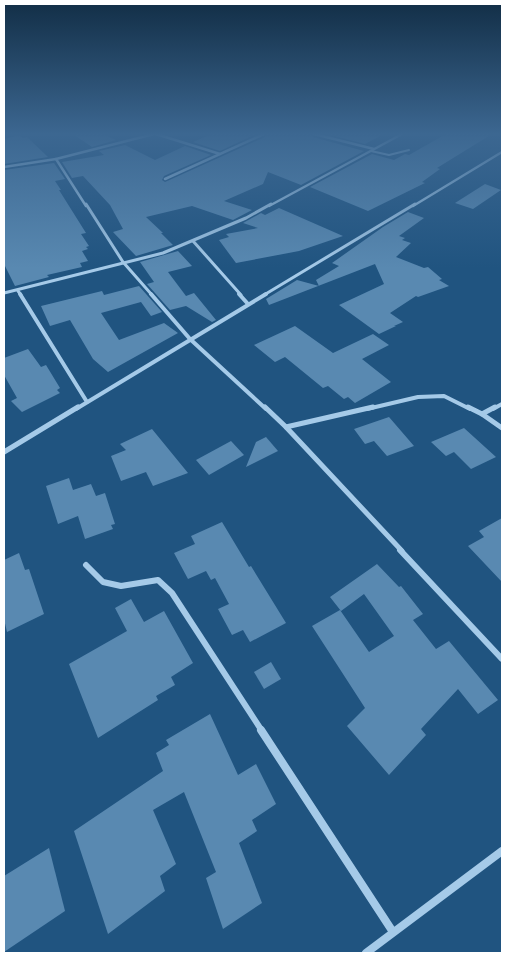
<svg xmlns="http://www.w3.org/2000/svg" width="506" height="957" font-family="Karla,sans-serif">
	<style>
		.building { fill: #5989b1 }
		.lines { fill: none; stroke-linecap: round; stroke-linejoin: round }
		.service { stroke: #a5cae8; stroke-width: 2 }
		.minor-far5 { stroke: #a5cae8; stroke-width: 2.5 }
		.minor-far4 { stroke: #a5cae8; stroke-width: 3 }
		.minor-far3 { stroke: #a5cae8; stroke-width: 4 }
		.minor-far2 { stroke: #a5cae8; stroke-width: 5 }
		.minor-far1 { stroke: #a5cae8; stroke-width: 6 }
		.minor { stroke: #a5cae8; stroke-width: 8 }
	</style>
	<rect width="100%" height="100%" fill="#205480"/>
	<g class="building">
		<polygon points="73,134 103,134 116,140 92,147"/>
		<polygon points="212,134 256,134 220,151 193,142"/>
		<polygon points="267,134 311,134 313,137 364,151 301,185 268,172 263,184 224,201 252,210 233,220 192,206 146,217 163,233 161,233 173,245 136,256 113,232 123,229 110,205 83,176 72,178 62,162 104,155 99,151 125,145 155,160 185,146 211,155 164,176 162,180 165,182 265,137"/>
		<polygon points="327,134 384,134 365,144"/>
		<polygon points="446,134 492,134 437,168 440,169 422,182 425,183 368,211 310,187 372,154 394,160 405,154 409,155"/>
		<polygon points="20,135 23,138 27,137 48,157 4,164 4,139"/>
		<polygon points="54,163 65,179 55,181 61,190 59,190 86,233 81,234 89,246 86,247 88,249 82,251 88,261 80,263 82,267 47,275 49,277 15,286 4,264 4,170"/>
		<polygon points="485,184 501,190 473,209 455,203"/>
		<polygon points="279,208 343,236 299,251 236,263 219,240 229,237 226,234 258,228 243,223 261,213 265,215"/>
		<polygon points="408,212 424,218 399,236 405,238 402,240 411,243 396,257 424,268 428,267 442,279 439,280 449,286 418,297 416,296 390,313 403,322 394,326 396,326 379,334 339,305 384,284 375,264 269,305 266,299 297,280 319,286 316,280 339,266 332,263 383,227"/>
		<polygon points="178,251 192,266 168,272 186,296 194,293 216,320 212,322 186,306 170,310 147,284 154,282 140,262"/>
		<polygon points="139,286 162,312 151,316 141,302 101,313 119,340 164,323 178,333 108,372 93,359 70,320 50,326 41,306 102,291 104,295"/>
		<polygon points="295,326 333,353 373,334 389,345 362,359 391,382 355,403 348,397 344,399 328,386 323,388 285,357 275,362 254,345"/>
		<polygon points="28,349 41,367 46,365 60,388 57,390 60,393 22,412 11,401 17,398 4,375 4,358"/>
		<polygon points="389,417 414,446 387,456 374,441 365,444 354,429"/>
		<polygon points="464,428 496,457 471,469 454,452 446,456 431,442"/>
		<polygon points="152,429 188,473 153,486 146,472 121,481 111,456 126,450 120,444"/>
		<polygon points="266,437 278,451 246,467 256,442"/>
		<polygon points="231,441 244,455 209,475 196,460"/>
		<polygon points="69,478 73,490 91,484 96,496 105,493 115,524 111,525 113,529 85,539 78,516 58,524 46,486"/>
		<polygon points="502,518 502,582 468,546 484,537 479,531"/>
		<polygon points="222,522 249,567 251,566 286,623 250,642 243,630 232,635 218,609 229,604 215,578 211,580 206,571 188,579 174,553 195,544 191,536"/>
		<polygon points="19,553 25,570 29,569 44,614 7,632 4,619 4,560"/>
		<polygon points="377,564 399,587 401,586 423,614 413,620 436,649 449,641 498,700 478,714 458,689 421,729 426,735 389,775 347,726 365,708 312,626 340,610 369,652 394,636 364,594 341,611 330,597"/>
		<polygon points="131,599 144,622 164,611 193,663 171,677 175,685 156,696 158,700 98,738 69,664 127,631 115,608"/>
		<polygon points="271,662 281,679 264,689 254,672"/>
		<polygon points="210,714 238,775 256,764 276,804 252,820 257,831 239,843 262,903 223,929 206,878 216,872 184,792 153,810 176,864 160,876 165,891 108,934 74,831 163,771 156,753 169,745 166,740"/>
		<polygon points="49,848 65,911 4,952 4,876"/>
	</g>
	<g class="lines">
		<polyline class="service" points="371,151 389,155 409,150"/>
		<g class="minor-far5">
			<polyline points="156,134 220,154"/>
			<polyline points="314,134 374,149"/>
			<polyline points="4,167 56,159"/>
			<polyline points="165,179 264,134"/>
			<polyline points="86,206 56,159 154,134"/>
			<polyline points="269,206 402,134"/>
			<polyline points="413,206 502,152"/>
		</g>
		<g class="minor-far4">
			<polyline points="86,204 123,262 152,295"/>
			<polyline points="193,241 241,295"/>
			<polyline points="18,291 21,295"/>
			<polyline points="4,293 163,253 246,218 271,204"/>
			<polyline points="264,295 415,204"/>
		</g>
		<g class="minor-far3">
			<polyline points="20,294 87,402"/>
			<polyline points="151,294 190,339 266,409"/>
			<polyline points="239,294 248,304"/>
			<polyline points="76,409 266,294"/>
			<polyline points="367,409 418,397 444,396 470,409"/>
			<polyline points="493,409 502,404"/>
		</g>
		<g class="minor-far2">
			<polyline points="265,407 286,427 402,551"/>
			<polyline points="468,407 482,414 502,428"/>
			<polyline points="482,414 495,407"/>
			<polyline points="286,427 373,407"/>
			<polyline points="4,452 78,407"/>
		</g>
		<g class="minor-far1">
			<polyline points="400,550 502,659"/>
			<polyline points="86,565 103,582 121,586 158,580 172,593 262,731"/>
		</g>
		<g class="minor">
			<polyline points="261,730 393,932"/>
			<polyline points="366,953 502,851"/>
		</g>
	</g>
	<linearGradient id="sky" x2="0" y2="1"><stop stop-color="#122e46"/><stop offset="0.5" stop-color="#3c6791"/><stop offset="1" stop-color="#3c6791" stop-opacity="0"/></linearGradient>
	<rect width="506" height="268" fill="url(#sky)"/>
	<rect width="506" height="957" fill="none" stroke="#ffffff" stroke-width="10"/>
</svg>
